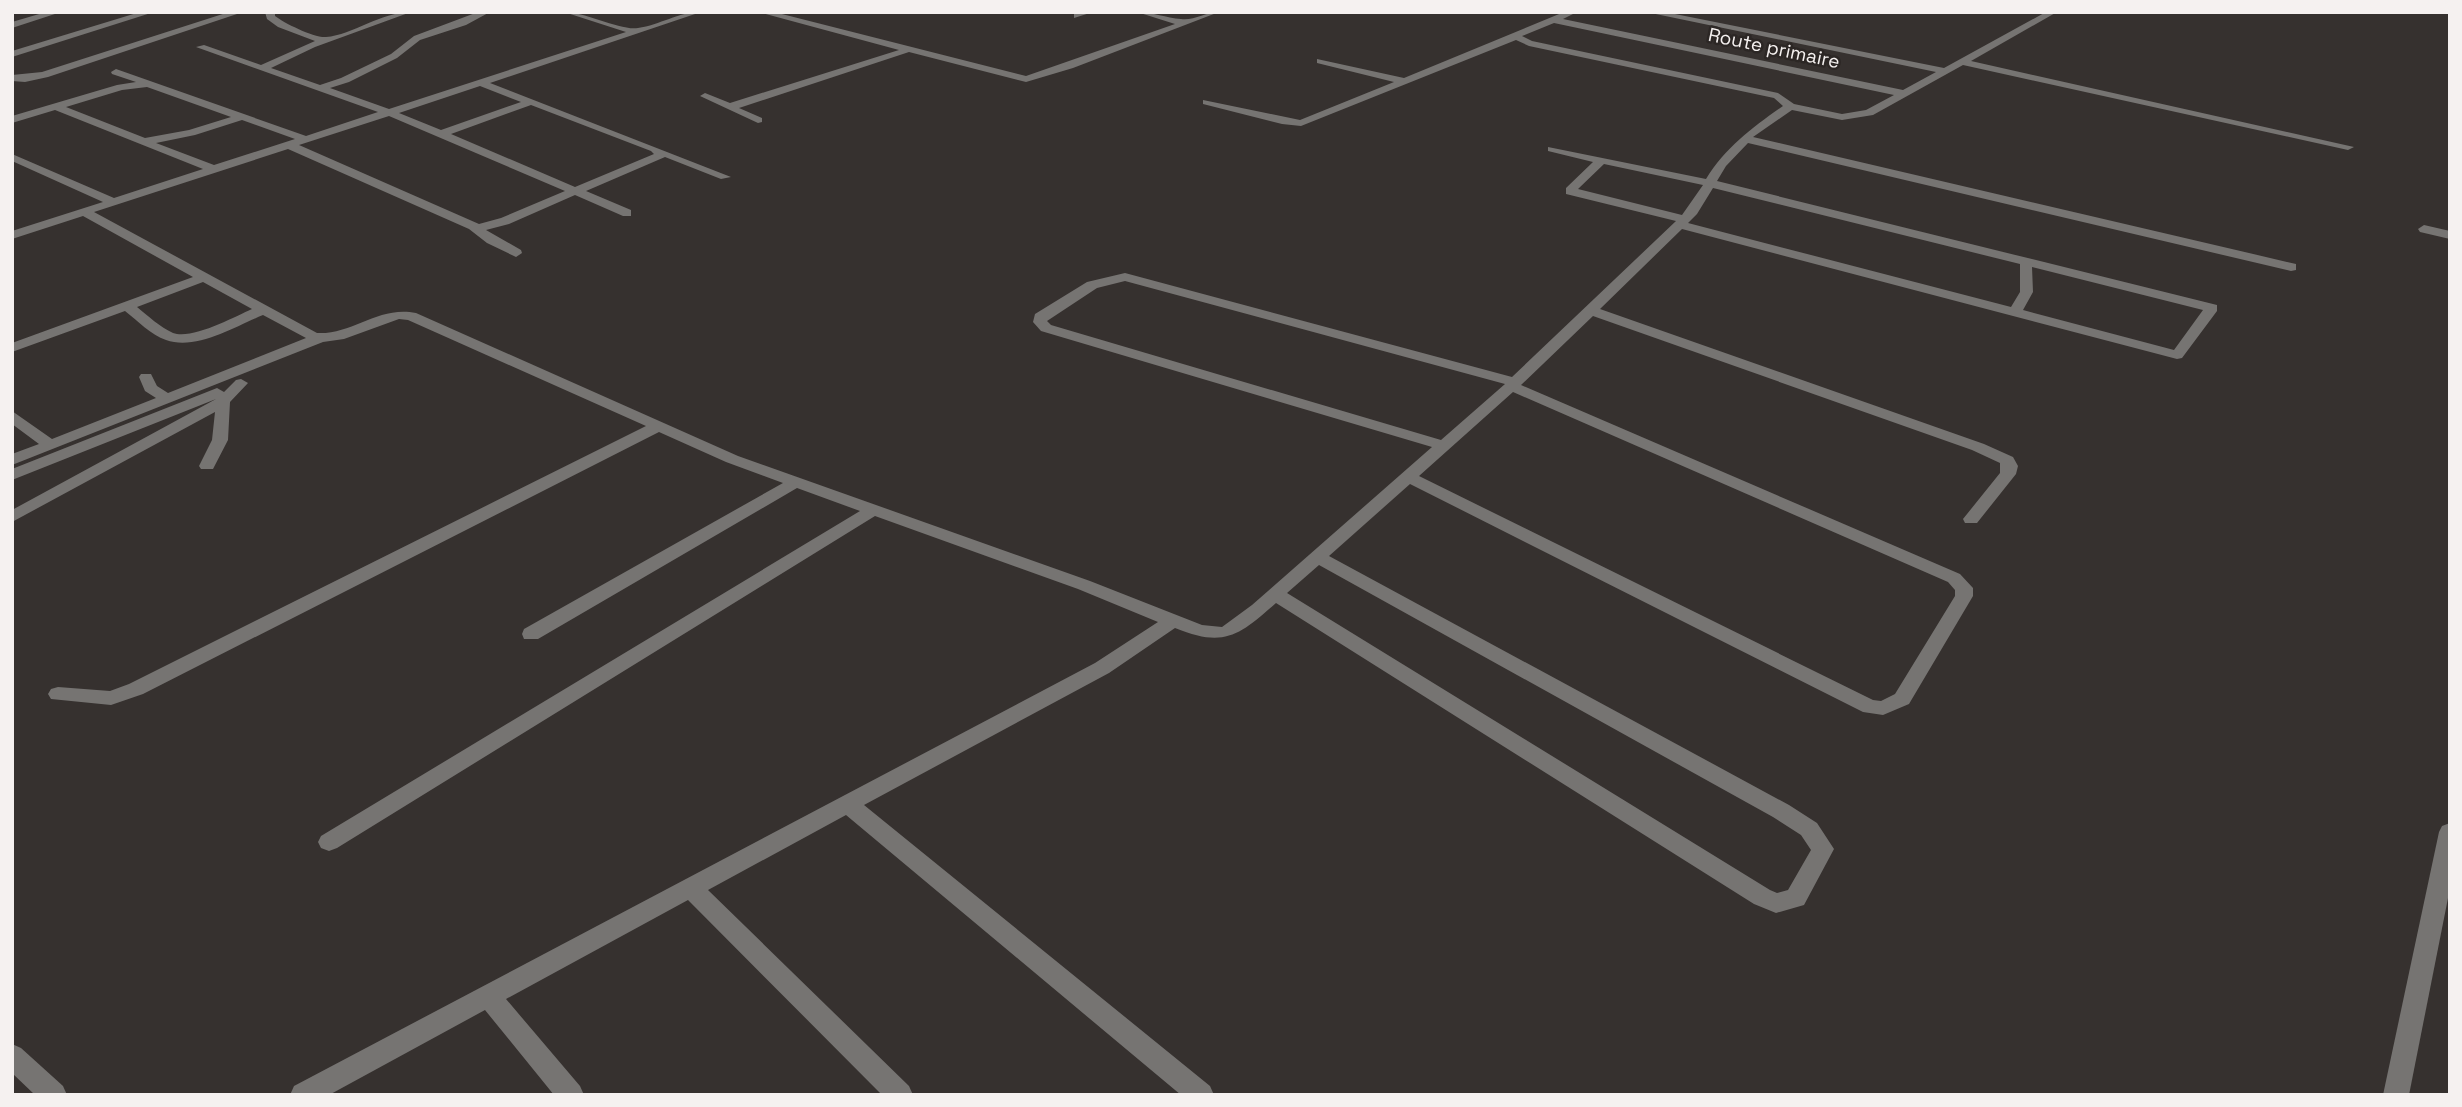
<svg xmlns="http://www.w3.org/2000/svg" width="2462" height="1107" font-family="'Space Grotesk',sans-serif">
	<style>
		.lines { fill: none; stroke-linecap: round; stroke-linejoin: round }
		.minor { fill: #767472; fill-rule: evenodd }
		.labels { text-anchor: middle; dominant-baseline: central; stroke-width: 5; stroke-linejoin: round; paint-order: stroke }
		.far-street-label { font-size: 19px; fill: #f5f1f0; stroke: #2c2725 }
	</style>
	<rect width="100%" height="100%" fill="#36312f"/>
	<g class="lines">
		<g class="minor">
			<polygon points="46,12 61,12 12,28 12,22"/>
			<polygon points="140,12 154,12 12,57 12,51"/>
			<polygon points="229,12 243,12 48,77 25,82 12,81 12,75 42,72"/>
			<path d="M265,12H275V16C284,23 314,38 326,37C353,35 380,12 411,12L315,47L271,68L320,85L341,78L391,54L414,36L478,12H490L466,25L420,40L397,58L349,82L330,88L389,109L626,32L564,12C586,12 621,31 638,28C660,25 678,12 701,12L490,83L731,177L721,179L665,157L586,191L631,210V216H623L575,195L509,224L486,230L521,250L522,253L516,257L487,243L469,229L288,149L94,212L317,333C352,335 379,305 416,313L738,456L1090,581L1202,625L1222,627L1252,605L1432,447L1041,331L1033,322L1035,314L1087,282L1125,273L1512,377L1676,221L1566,194V188L1593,162L1548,151V147L1706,179C1726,147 1753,127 1783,106L1774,98L1529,46L1516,40L1301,126L1282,124L1203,104V100L1300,120L1394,82L1317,63V59L1404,78L1564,12H1577L1563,19L1903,90L1936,72L1646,12H1665L1944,68L2046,12H2057L1971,61L2354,147L2348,150L1963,65L1873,115L1842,120L1792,110L1753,137L2296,264V270L2291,271L1748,143L1726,166L1717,181L2217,305V311L2182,358L2177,359L1682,229L1600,309L1984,444L2013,457L2018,466L2016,474L1977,523H1965L1963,519L2000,473V463L1972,450L1593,316L1521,385L1960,574L1973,588V596L1909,704L1883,715L1863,712L1410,484L1329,556L1789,805L1817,823L1834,849L1804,905L1776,913L1754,904L1276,603C1239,636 1224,648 1175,628L1109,673L864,805L1210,1086L1214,1095H1181L846,815L708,890L909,1086L913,1095H882L688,900L506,999L580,1086L584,1095H554L485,1010L329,1095H290L294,1086L1095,663L1158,622L1078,589L875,516L337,848L329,851L321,848L318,842L321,836L860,511L797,488L538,639H524L522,634L524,629L783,483L726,462L659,432L143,694L111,705L51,699L48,694L51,689L58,687L110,691L129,684L646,426L408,320L399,319L344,339L323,342L12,465V454L39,444L12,424V411L52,439L156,398L145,391L139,377L141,374H151L157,386L168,393L306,338L263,315C236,326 196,351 166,340C151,335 138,321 125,311L12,352V343L193,277L83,216L12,239V231L103,202L12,161V154L114,198L203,169L55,110L12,123V116L117,85L136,82L112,74L111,72L116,69L306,136L378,112L196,47L204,45L261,65L315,41L278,27L267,19ZM1554,23L1894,95L1866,110L1842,114L1794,104L1778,93L1532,41L1522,36ZM480,86L521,102L441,130L399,113ZM147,87L231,117L189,130L145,138L66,107L122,90ZM531,105L651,151L654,154L575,187L451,134ZM389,116L565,191L501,218L479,224L299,145ZM242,120L295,139L214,165L156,143L195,135ZM1604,164L1703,185L1682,215L1578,189ZM1713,188L2020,264V292L2011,307L1688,223L1697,214ZM2032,267L2203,310L2174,350L2023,310L2033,292ZM1125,281L1505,384L1441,440L1051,325L1047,321L1097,288ZM203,282L252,309C234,317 192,340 173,333C160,327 148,316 137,307ZM1513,392L1948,582L1955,590V596L1895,694L1881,701L1873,700L1419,476ZM1319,565L1773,817L1801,835L1811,850L1788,890L1777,893L1770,890L1287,593Z"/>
			<path d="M758,12H774L1026,76L1175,24L1137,12C1153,12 1166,18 1181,19C1193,21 1206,12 1219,12L1073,68L1026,82L909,52L739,108L762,118V122L758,123L700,96L705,93L730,103L899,50Z"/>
			<polygon points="1079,12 1093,12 1074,18 1074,14"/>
			<polygon points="2424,225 2450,231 2450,239 2420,232 2418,229"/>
			<polygon points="241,379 248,383 230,402 228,440 213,469 201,469 199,466 212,440 215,412 12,522 12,510 216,399 12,480 12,469 212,390 217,388 224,392 236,380"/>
			<polygon points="2450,823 2450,888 2409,1095 2383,1095 2439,832 2442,826"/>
			<polygon points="12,1044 21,1048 63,1086 67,1095 35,1095 12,1073"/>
		</g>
	</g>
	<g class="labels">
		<g class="far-street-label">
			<text transform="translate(1774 48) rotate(12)">Route primaire</text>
		</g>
	</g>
	<rect width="2462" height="1107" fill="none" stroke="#f5f1f0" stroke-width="28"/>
</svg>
